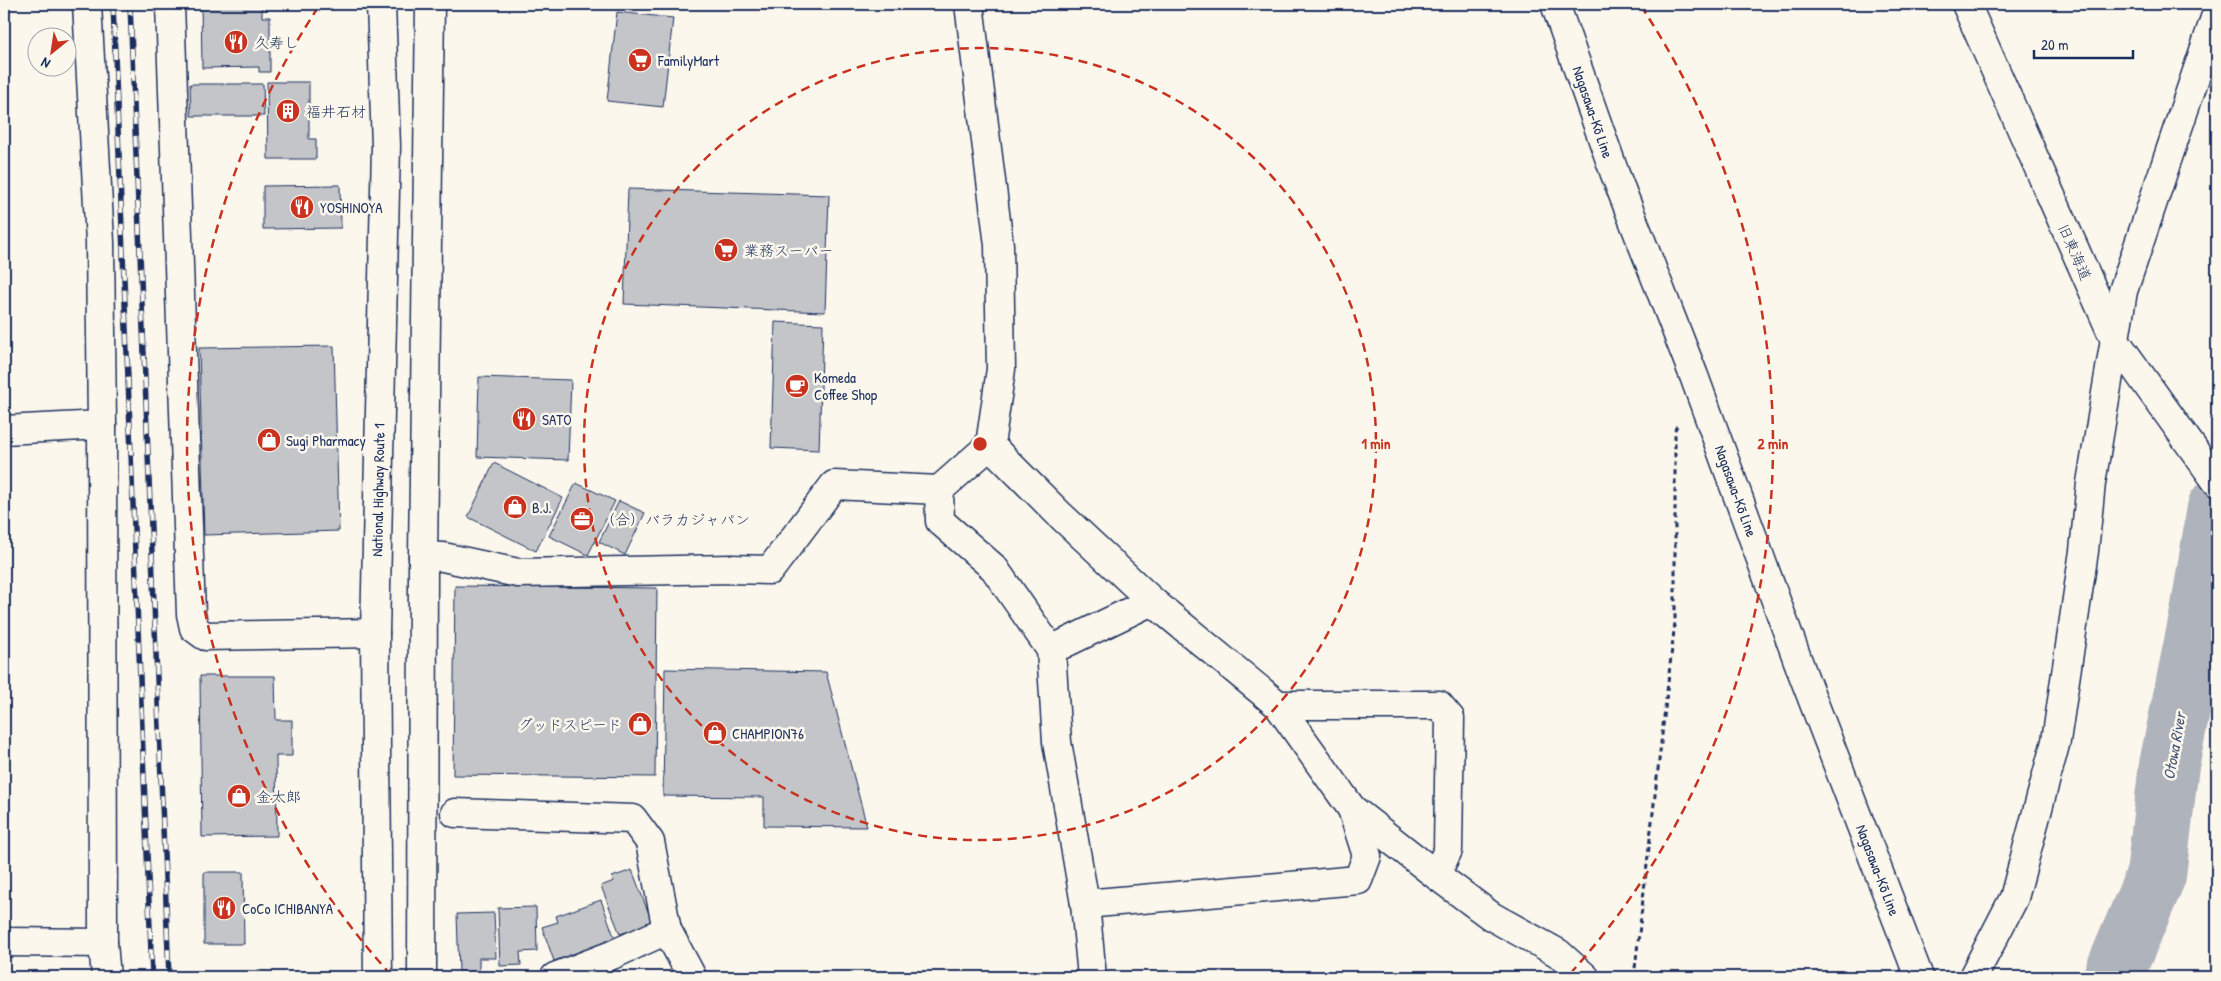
<svg xmlns="http://www.w3.org/2000/svg" width="2221" height="981" font-family="'Patrick Hand','Klee One',sans-serif">
	<style>
		.lines { fill: none; stroke-linecap: round; stroke-linejoin: round }
		.river { stroke: #afb3bb; stroke-width: 60 }
		.building { fill: #c3c5c9; stroke: #1b2f5e }
		.minor-casing { stroke: #1b2f5e; stroke-width: 31 }
		.major-casing { stroke: #1b2f5e; stroke-width: 31 }
		.highway-casing { stroke: #1b2f5e; stroke-width: 31 }
		.path { stroke: #1b2f5e; stroke-width: 3; stroke-dasharray: 5 4; stroke-linecap: butt }
		.minor { stroke: #fbf7ec; stroke-width: 28 }
		.major { stroke: #fbf7ec; stroke-width: 28 }
		.highway { stroke: #fbf7ec; stroke-width: 28 }
		.rail-casing { stroke: #1b2f5e; stroke-width: 5.5 }
		.rail { stroke: #fbf7ec; stroke-width: 4; stroke-dasharray: 11; stroke-linecap: butt }
		.ring { fill: none; stroke: #c8321e; stroke-width: 2.5; stroke-dasharray: 9 6 }
		.labels { text-anchor: middle; dominant-baseline: central; stroke-width: 5; stroke-linejoin: round; paint-order: stroke }
		.poi-label { font-size: 15px; fill: #1b2f5e; stroke: #fbf7ec; text-anchor: start }
		.street-label { font-size: 15px; fill: #1b2f5e; stroke: #fbf7ec }
		.water-label { font-size: 16px; font-style: italic; fill: #47577a; stroke: #fbf7ec }
		.centre { fill: #c8321e; stroke: #fbf7ec; stroke-width: 2.5 }
		.ring-label { font-size: 15px; text-anchor: middle; font-weight: bold; fill: #c8321e; stroke: #fbf7ec; stroke-width: 5; stroke-linejoin: round; paint-order: stroke }
	</style>
	<rect width="100%" height="100%" fill="#fbf7ec"/>
	<filter id="ink" filterUnits="userSpaceOnUse"><feTurbulence type="fractalNoise" baseFrequency=".02" numOctaves="2"/><feDisplacementMap in="SourceGraphic" scale="10" xChannelSelector="R" yChannelSelector="G"/><feConvolveMatrix kernelMatrix="1 2 1 2 8 2 1 2 1" color-interpolation-filters="sRGB"/></filter>
	<g filter="url(#ink)">
		<g class="lines">
			<polyline class="river" points="2113,977 2156,875 2169,765 2200,613 2217,508"/>
		</g>
		<g class="building">
			<polygon points="201,4 262,4 262,17 270,17 270,72 259,72 259,67 202,68"/>
			<polygon points="617,12 673,18 663,107 607,101"/>
			<polygon points="267,82 309,82 309,139 316,139 316,159 268,159"/>
			<polygon points="190,84 263,84 264,116 191,116"/>
			<polygon points="340,185 341,228 263,229 263,186"/>
			<polygon points="628,189 829,195 825,312 624,304"/>
			<polygon points="775,322 823,324 819,450 771,448"/>
			<polygon points="334,346 339,531 204,535 199,348"/>
			<polygon points="479,377 571,380 568,460 477,457"/>
			<polygon points="494,463 563,498 536,551 468,517"/>
			<polygon points="576,483 615,501 588,555 549,536"/>
			<polygon points="619,501 645,513 625,555 599,542"/>
			<polygon points="455,586 657,588 655,777 453,775"/>
			<polygon points="665,669 826,672 867,827 764,826 764,797 663,796"/>
			<polygon points="200,676 275,676 276,720 292,720 292,756 276,756 277,836 202,837"/>
			<polygon points="632,870 654,927 631,936 629,931 620,934 601,886 614,881 612,877"/>
			<polygon points="204,872 243,872 244,944 204,944"/>
			<polygon points="601,900 615,939 554,961 542,927 558,922 556,916"/>
			<polygon points="536,907 537,951 520,952 521,965 500,966 498,908"/>
			<polygon points="494,913 496,958 479,958 479,971 459,972 457,914"/>
		</g>
		<g class="lines">
			<g class="minor-casing">
				<g id="minor">
					<polyline points="87,4 100,242 102,425 103,943 106,977"/>
					<polyline points="170,4 191,614 194,628 205,636 375,633"/>
					<polyline points="969,4 999,245 1001,369 990,445 939,490 940,521 994,568 1051,650 1057,742 1085,904 1092,977"/>
					<polyline points="1966,4 2115,340 2217,482"/>
					<polyline points="4,430 102,425"/>
					<polyline points="990,445 1058,513 1152,601"/>
					<polyline points="423,556 443,557 518,573 731,569 770,570 834,485 939,490"/>
					<polyline points="1051,650 1152,601 1278,705"/>
					<polyline points="455,813 633,819 650,842 667,930"/>
					<polyline points="1436,875 1448,850 1450,718 1439,705 1278,705 1352,809 1436,875 1491,916 1558,953 1585,977"/>
					<polyline points="1085,904 1358,880 1367,856 1352,809"/>
					<polyline points="4,942 103,943"/>
					<polyline points="555,977 612,955 667,930 692,977"/>
					<polyline points="1973,977 2014,898 2056,741 2084,551 2091,483 2123,291 2217,12"/>
				</g>
			</g>
			<g class="major-casing">
				<polyline id="major" points="1555,4 1615,174 1694,376 1802,672 1919,977"/>
			</g>
			<g class="highway-casing">
				<g id="highway">
					<polyline points="378,977 375,633 386,146 381,4"/>
					<polyline points="422,977 423,556 430,4"/>
				</g>
			</g>
			<polyline class="path" points="1634,977 1675,622 1675,430 1678,423"/>
			<use href="#minor" class="minor"/>
			<use href="#major" class="major"/>
			<use href="#highway" class="highway"/>
			<g class="rail-casing">
				<g id="rail">
					<polyline points="113,4 152,977"/>
					<polyline points="130,4 169,977"/>
				</g>
			</g>
			<use href="#rail" class="rail"/>
		</g>
	</g>
	<g class="ring">
		<circle cx="980" cy="444" r="396"/>
		<path d="M391 975A793 793 0 0 1 319 6M1641 6A793 793 0 0 1 1569 975"/>
	</g>
	<defs>
		<g id="restaurant-disc" transform="scale(1.25)"><circle r="9.5" fill="#c8321e" stroke="#fbf7ec"/><path d="M-5-6h1v4h1v-4h1v4h1v-4h1v5L-1.5 .5V6h-2V.5L-5-1ZM5-6V6H3V1.5H1.5Q1.5-4 5-6Z" fill="#fff"/></g>
		<g id="supermarket-disc" transform="scale(1.25)"><circle r="9.5" fill="#c8321e" stroke="#fbf7ec"/><path d="M-6-5.5h2.5l.6 2H6L4.5 2H-2.5L-4.4-4H-6ZM-1.5 3.2a1.3 1.3 0 1 0 .1 0ZM3 3.2a1.3 1.3 0 1 0 .1 0Z" fill="#fff"/></g>
		<g id="building-disc" transform="scale(1.25)"><circle r="9.5" fill="#c8321e" stroke="#fbf7ec"/><path d="M-4-6H4V6H1V3H-1V6H-4ZM-2.5-4.3h1.7v1.8h-1.7ZM.8-4.3h1.7v1.8H.8ZM-2.5-1h1.7V.8h-1.7ZM.8-1h1.7V.8H.8Z" fill="#fff"/></g>
		<g id="cafe-disc" transform="scale(1.25)"><circle r="9.5" fill="#c8321e" stroke="#fbf7ec"/><path d="M-5.5-4.5H6V0H3Q3 3.5 0 3.5H-2.5Q-5.5 3.5-5.5 0ZM3-3.2v2h1.7v-2ZM-6 4.5H4V6H-6Z" fill="#fff"/></g>
		<g id="shop-disc" transform="scale(1.25)"><circle r="9.5" fill="#c8321e" stroke="#fbf7ec"/><path d="M-5-2.5h2.3a2.7 3.5 0 0 1 5.4 0H5L5.5 6h-11ZM-1.5-2.5h3a1.5 2.3 0 0 0-3 0Z" fill="#fff"/></g>
		<g id="office-disc" transform="scale(1.25)"><circle r="9.5" fill="#c8321e" stroke="#fbf7ec"/><path d="M-6-3h4V-5.5h4V-3h4V5H-6ZM-1-4.5V-3h2v-1.5ZM-6 0V1H6V0Z" fill="#fff"/></g>
	</defs>
	<g fill-rule="evenodd">
		<use href="#restaurant-disc" x="236" y="42"/>
		<use href="#supermarket-disc" x="640" y="60"/>
		<use href="#building-disc" x="288" y="111"/>
		<use href="#restaurant-disc" x="302" y="207"/>
		<use href="#supermarket-disc" x="726" y="250"/>
		<use href="#cafe-disc" x="797" y="386"/>
		<use href="#restaurant-disc" x="524" y="419"/>
		<use href="#shop-disc" x="269" y="440"/>
		<use href="#shop-disc" x="515" y="507"/>
		<use href="#office-disc" x="582" y="519"/>
		<use href="#shop-disc" x="640" y="724"/>
		<use href="#shop-disc" x="715" y="733"/>
		<use href="#shop-disc" x="239" y="796"/>
		<use href="#restaurant-disc" x="224" y="908"/>
	</g>
	<g class="labels">
		<g class="poi-label">
			<text x="254" y="42">久寿し</text>
			<text x="658" y="60">FamilyMart</text>
			<text x="306" y="111">福井石材</text>
			<text x="320" y="207">YOSHINOYA</text>
			<text x="744" y="250">業務スーパー</text>
			<text x="814" y="377">Komeda<tspan x="814" dy="17">Coffee Shop</tspan></text>
			<text x="542" y="419">SATO</text>
			<text x="286" y="440">Sugi Pharmacy</text>
			<text x="532" y="507">B.J.</text>
			<text x="600" y="519">（合）バラカジャパン</text>
			<text x="622" y="724" text-anchor="end">グッドスピード</text>
			<text x="732" y="733">CHAMPION76</text>
			<text x="256" y="796">金太郎</text>
			<text x="242" y="908">CoCo ICHIBANYA</text>
		</g>
		<g class="street-label">
			<text transform="translate(1593 112) rotate(71)">Nagasawa-Kō Line</text>
			<text transform="translate(2075 252) rotate(66)">旧東海道</text>
			<text transform="translate(378 490) rotate(-89)">National Highway Route 1</text>
			<text transform="translate(1736 491) rotate(70)">Nagasawa-Kō Line</text>
			<text transform="translate(1878 870) rotate(69)">Nagasawa-Kō Line</text>
		</g>
		<g class="water-label">
			<text transform="translate(2174 746) rotate(-80)">Otowa River</text>
		</g>
	</g>
	<circle cx="980" cy="444" r="8" class="centre"/>
	<g class="ring-label">
		<text x="1376" y="449">1 min</text>
		<text x="1773" y="449">2 min</text>
	</g>
	<rect width="2221" height="981" fill="none" stroke="#fbf7ec" stroke-width="20"/>
	<rect x="10" y="10" width="2201" height="961" fill="none" stroke="#1b2f5e" stroke-width="2" filter="url(#ink)"/>
	<g transform="translate(52 52) rotate(210)"><circle r="24" fill="#fbf7ec" stroke="#a1a7b3"/>
	<path d="M0-4L9 19L0 12L-9 19Z" fill="#c8321e"/>
	<text y="-8" font-size="14" font-weight="bold" text-anchor="middle" fill="#1b2f5e">N</text>
	</g>
	<path d="M2034 50v8h99v-8" fill="none" stroke="#1b2f5e" stroke-width="2.5"/>
	<text x="2041" y="50" font-size="15" fill="#1b2f5e" stroke="#fbf7ec" stroke-width="4" paint-order="stroke">20 m</text>
</svg>
